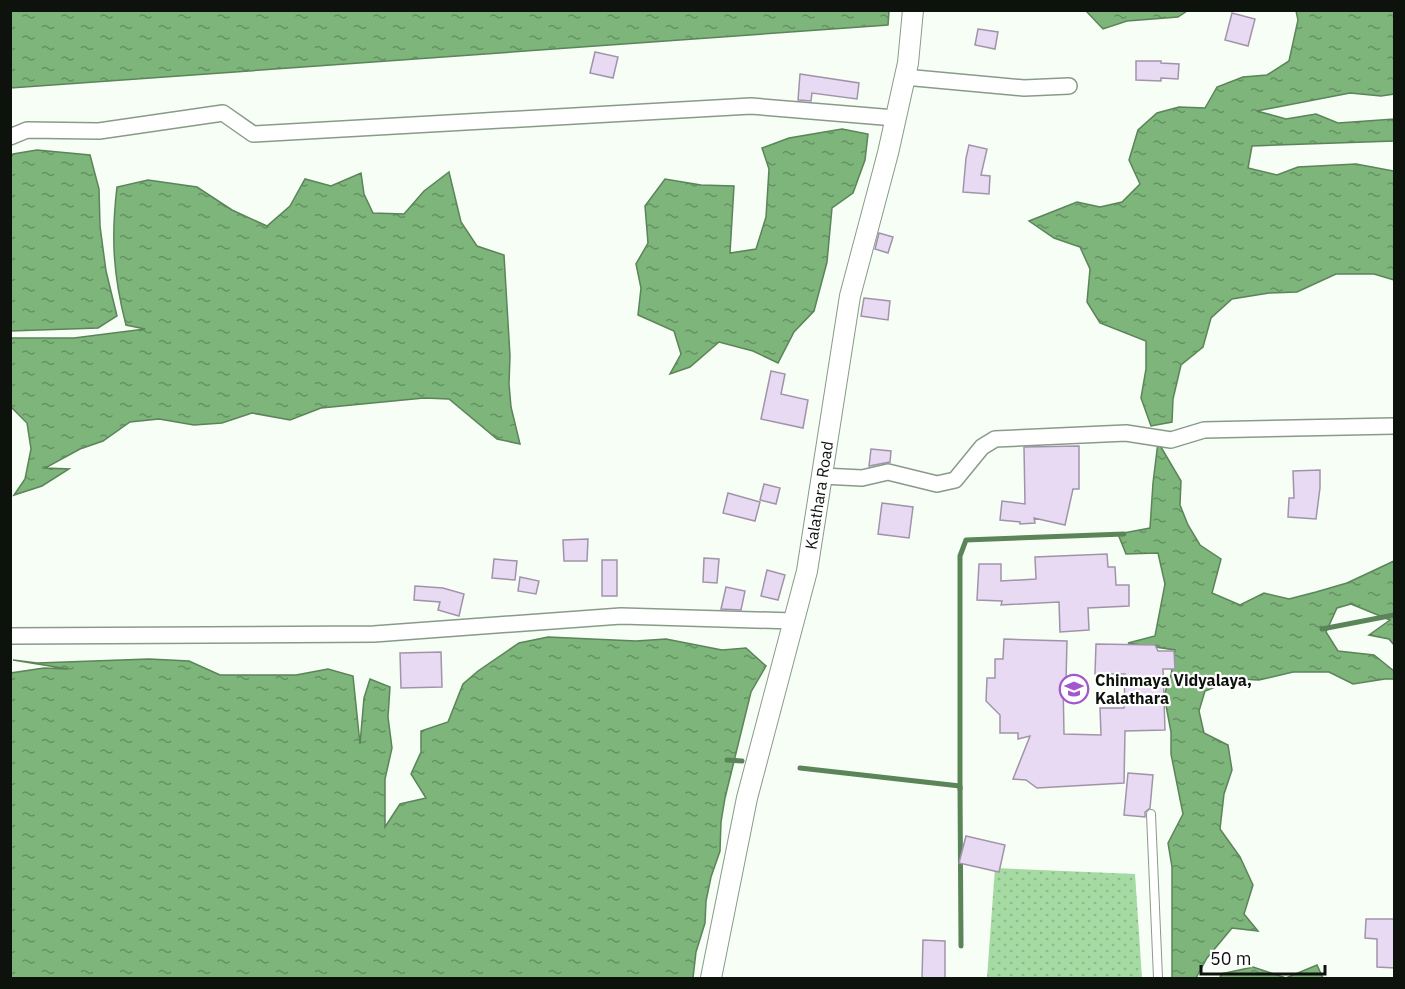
<svg xmlns="http://www.w3.org/2000/svg" width="1405" height="989" font-family="'IBM Plex Sans',sans-serif">
	<style>
		.green { fill: url(#green-dots) }
		.water { fill: url(#water-ripples); stroke: #5b8459; stroke-width: 1.5 }
		.lines { fill: none; stroke-linecap: round; stroke-linejoin: round }
		.stream { stroke: #5b8459; stroke-width: 5 }
		.building { fill: #e7daf2; stroke: #a194aa; stroke-width: 1.5 }
		.service-casing { stroke: #899b88; stroke-width: 10 }
		.minor-casing { stroke: #899b88; stroke-width: 18 }
		.tertiary-casing { stroke: #899b88; stroke-width: 22 }
		.service { stroke: #fff; stroke-width: 8 }
		.minor { stroke: #fff; stroke-width: 15 }
		.tertiary { stroke: #fff; stroke-width: 20 }
		.labels { text-anchor: middle; dominant-baseline: central; stroke-width: 4.5; stroke-linejoin: round; paint-order: stroke }
		.street-label { font-size: 16px; fill: #0d130c; stroke: #fff }
		.poi-label { font-size: 16px; font-weight: bold; fill: #0d130c; stroke: #fff; text-anchor: start }
	</style>
	<defs>
		<pattern id="green-dots" width="8" height="8" patternUnits="userSpaceOnUse" patternTransform="scale(1.5)"><rect width="8" height="8" fill="#a5daa2"/><path d="M2 2h.1M6 6h.1" fill="none" stroke="#8dba8a" stroke-width="1.8" stroke-linecap="round"/></pattern>
		<pattern id="water-ripples" width="26" height="14" patternUnits="userSpaceOnUse" patternTransform="scale(1.5)"><rect width="26" height="14" fill="#7db57a"/><path d="M2 4q2-2 4 0t4 0M15 11q2-2 4 0t4 0" fill="none" stroke="#659262"/></pattern>
	</defs>
	<rect width="100%" height="100%" fill="#f6fef6"/>
	<polygon class="green" points="995,868 1135,874 1142,978 987,978"/>
	<g class="water">
		<polygon points="11,10 889,10 889,11 888,25 11,88"/>
		<polygon points="1086,11 1086,10 1187,11 1178,17 1127,21 1103,29"/>
		<polygon points="1296,11 1394,11 1394,94 1381,96 1350,93 1257,111 1286,119 1316,114 1338,123 1394,119 1394,141 1252,146 1248,168 1277,175 1298,167 1356,164 1394,171 1394,280 1374,274 1336,274 1297,292 1269,293 1232,299 1211,318 1203,347 1181,365 1173,399 1172,422 1151,426 1141,398 1146,369 1146,341 1100,323 1087,302 1090,269 1080,247 1054,238 1029,221 1077,202 1100,207 1122,202 1140,184 1129,160 1138,130 1157,113 1179,107 1205,108 1217,87 1243,77 1267,75 1289,61 1298,20"/>
		<polygon points="842,129 868,134 865,160 853,193 832,208 827,262 814,311 794,332 778,363 753,351 719,342 690,367 670,374 681,354 674,331 638,315 641,288 636,264 648,243 645,206 665,179 701,185 734,186 730,253 756,249 766,217 769,169 762,148 789,138"/>
		<polygon points="37,150 90,155 99,189 100,226 106,271 117,316 98,328 11,331 11,157 13,154"/>
		<path d="M449,172L461,222L477,246L504,255L510,356L509,384L511,407L520,444L497,439L449,399L424,398L321,408L290,420L252,413L222,423L194,425L159,419L130,422L103,441L80,449L45,468L69,469L42,486L14,495L25,479L31,449L27,423L11,407V338H74L145,329L126,325C113,275 111,237 117,187L148,180L197,187L232,210L267,226L290,206L305,179L331,186L361,173L364,194L373,213L404,214L424,191Z"/>
		<polygon points="1158,442 1181,481 1180,505 1188,525 1200,545 1221,559 1212,593 1240,605 1264,593 1289,599 1316,592 1347,583 1394,561 1394,645 1389,639 1369,635 1390,620 1351,604 1337,608 1326,632 1338,651 1374,655 1394,671 1394,679 1385,679 1353,684 1329,672 1293,672 1259,680 1236,679 1205,691 1199,711 1204,733 1228,745 1232,770 1224,794 1220,829 1240,857 1253,885 1244,914 1258,931 1232,928 1207,958 1196,978 1172,978 1172,867 1168,843 1183,814 1171,754 1171,732 1164,695 1171,675 1175,650 1128,643 1155,636 1165,584 1158,553 1126,554 1118,534 1150,528 1153,483"/>
		<polygon points="548,637 636,641 666,639 722,650 746,648 766,666 751,692 725,798 721,822 720,851 711,877 706,901 705,923 696,952 693,978 11,978 11,673 44,668 68,669 13,660 37,663 149,659 189,661 220,675 296,675 328,669 353,676 360,744 364,698 370,679 390,687 388,717 392,748 385,779 385,827 400,804 426,798 411,774 421,752 421,731 448,722 463,684 478,671 519,643"/>
		<polygon points="1317,965 1323,978 1220,978 1221,974 1253,967 1286,978"/>
	</g>
	<g class="lines">
		<g class="stream">
			<polyline points="1322,629 1394,615"/>
			<polyline points="727,760 742,761"/>
			<polyline points="800,768 960,786 961,946"/>
			<polyline points="960,789 960,556 966,540 1124,534"/>
		</g>
	</g>
	<g class="building">
		<polygon points="1232,13 1255,19 1248,46 1225,40"/>
		<polygon points="978,29 998,32 995,49 975,45"/>
		<polygon points="595,52 618,57 613,78 590,73"/>
		<polygon points="1136,61 1161,61 1161,63 1179,64 1178,79 1161,78 1161,81 1136,80"/>
		<polygon points="800,74 859,83 857,99 812,93 811,101 798,100"/>
		<polygon points="969,145 987,149 981,175 990,176 989,194 963,192 966,158"/>
		<polygon points="879,233 893,237 888,253 875,249"/>
		<polygon points="864,298 890,301 888,320 861,316"/>
		<polygon points="771,371 785,374 781,394 808,400 803,428 761,419"/>
		<polygon points="1079,446 1079,489 1073,489 1065,525 1034,518 1035,523 1020,524 1020,522 1000,520 1002,501 1025,504 1024,447"/>
		<polygon points="871,449 891,451 890,462 869,466"/>
		<polygon points="1320,470 1320,488 1316,519 1288,517 1289,498 1294,498 1293,471"/>
		<polygon points="764,484 780,488 776,504 760,500"/>
		<polygon points="728,493 760,502 755,521 723,513"/>
		<polygon points="882,503 913,507 909,538 878,534"/>
		<polygon points="588,539 587,561 564,561 563,540"/>
		<polygon points="1107,554 1108,567 1115,567 1116,585 1129,585 1129,606 1088,608 1089,630 1060,632 1059,602 1001,605 1002,601 977,600 979,564 1001,564 1001,581 1036,579 1035,557"/>
		<polygon points="704,558 719,559 717,583 703,582"/>
		<polygon points="494,559 517,561 515,580 492,578"/>
		<rect x="602" y="560" width="15" height="36"/>
		<polygon points="767,570 785,575 778,600 761,596"/>
		<polygon points="520,577 539,581 536,594 518,591"/>
		<polygon points="415,586 443,588 464,594 459,616 438,610 440,602 414,600"/>
		<polygon points="726,587 745,591 741,610 721,609"/>
		<polygon points="1004,639 1067,641 1066,681 1063,681 1064,734 1101,735 1100,708 1124,708 1125,674 1095,674 1096,644 1155,645 1158,651 1174,651 1175,669 1163,669 1165,730 1125,731 1124,783 1037,788 1026,780 1013,779 1030,736 1018,739 1018,733 1000,733 1000,715 986,701 987,678 995,678 995,659 1003,659"/>
		<polygon points="441,652 442,687 401,688 400,653"/>
		<polygon points="1128,773 1153,775 1150,808 1145,812 1145,817 1124,815"/>
		<polygon points="966,836 1005,845 999,872 959,863"/>
		<polygon points="1366,919 1395,919 1395,968 1377,967 1377,939 1365,938"/>
		<polygon points="923,940 945,941 945,978 922,978"/>
	</g>
	<g class="lines">
		<g class="service-casing">
			<polyline id="service" points="1151,814 1158,978"/>
		</g>
		<g class="minor-casing">
			<g id="minor">
				<polyline points="904,77 1024,88 1069,86"/>
				<polyline points="10,137 27,130 99,131 223,113 253,134 751,106 895,118"/>
				<polyline points="822,476 862,478 888,472 937,484 955,480 982,447 995,439 1126,433 1171,440 1204,430 1394,426"/>
				<polyline points="10,636 374,634 621,616 793,621"/>
			</g>
		</g>
		<g class="tertiary-casing">
			<g id="tertiary">
				<path id="s1" d="M711,978L747,798L807,571L850,296L888,153L908,63L913,10"/>
			</g>
		</g>
		<use href="#service" class="service"/>
		<use href="#minor" class="minor"/>
		<use href="#tertiary" class="tertiary"/>
	</g>
	<defs>
		<g id="school-ring" transform="scale(1.5)"><circle r="9.5" fill="#fff" stroke="#a058cc" stroke-width="1.5"/><path d="M0-5L7-2L0 1L-7-2ZM-4 1L0 2.5L4 1V4Q0 6-4 4Z" fill="#a058cc"/></g>
	</defs>
	<g fill-rule="evenodd">
		<use href="#school-ring" x="1074" y="689"/>
	</g>
	<g class="labels">
		<g class="street-label">
			<text stroke="none"><textPath href="#s1" startOffset="495">Kalathara Road</textPath></text>
		</g>
		<g class="poi-label">
			<text x="1095" y="680">Chinmaya Vidyalaya,<tspan x="1095" dy="18">Kalathara</tspan></text>
		</g>
	</g>
	<rect width="1405" height="989" fill="none" stroke="#0d130c" stroke-width="24"/>
	<path d="M1201 965v9h124v-9" fill="none" stroke="#0d130c" stroke-width="3"/>
	<text x="1210" y="965" font-size="18" fill="#0d130c" stroke="#ffffff" stroke-width="4.5" paint-order="stroke">50 m</text>
</svg>
